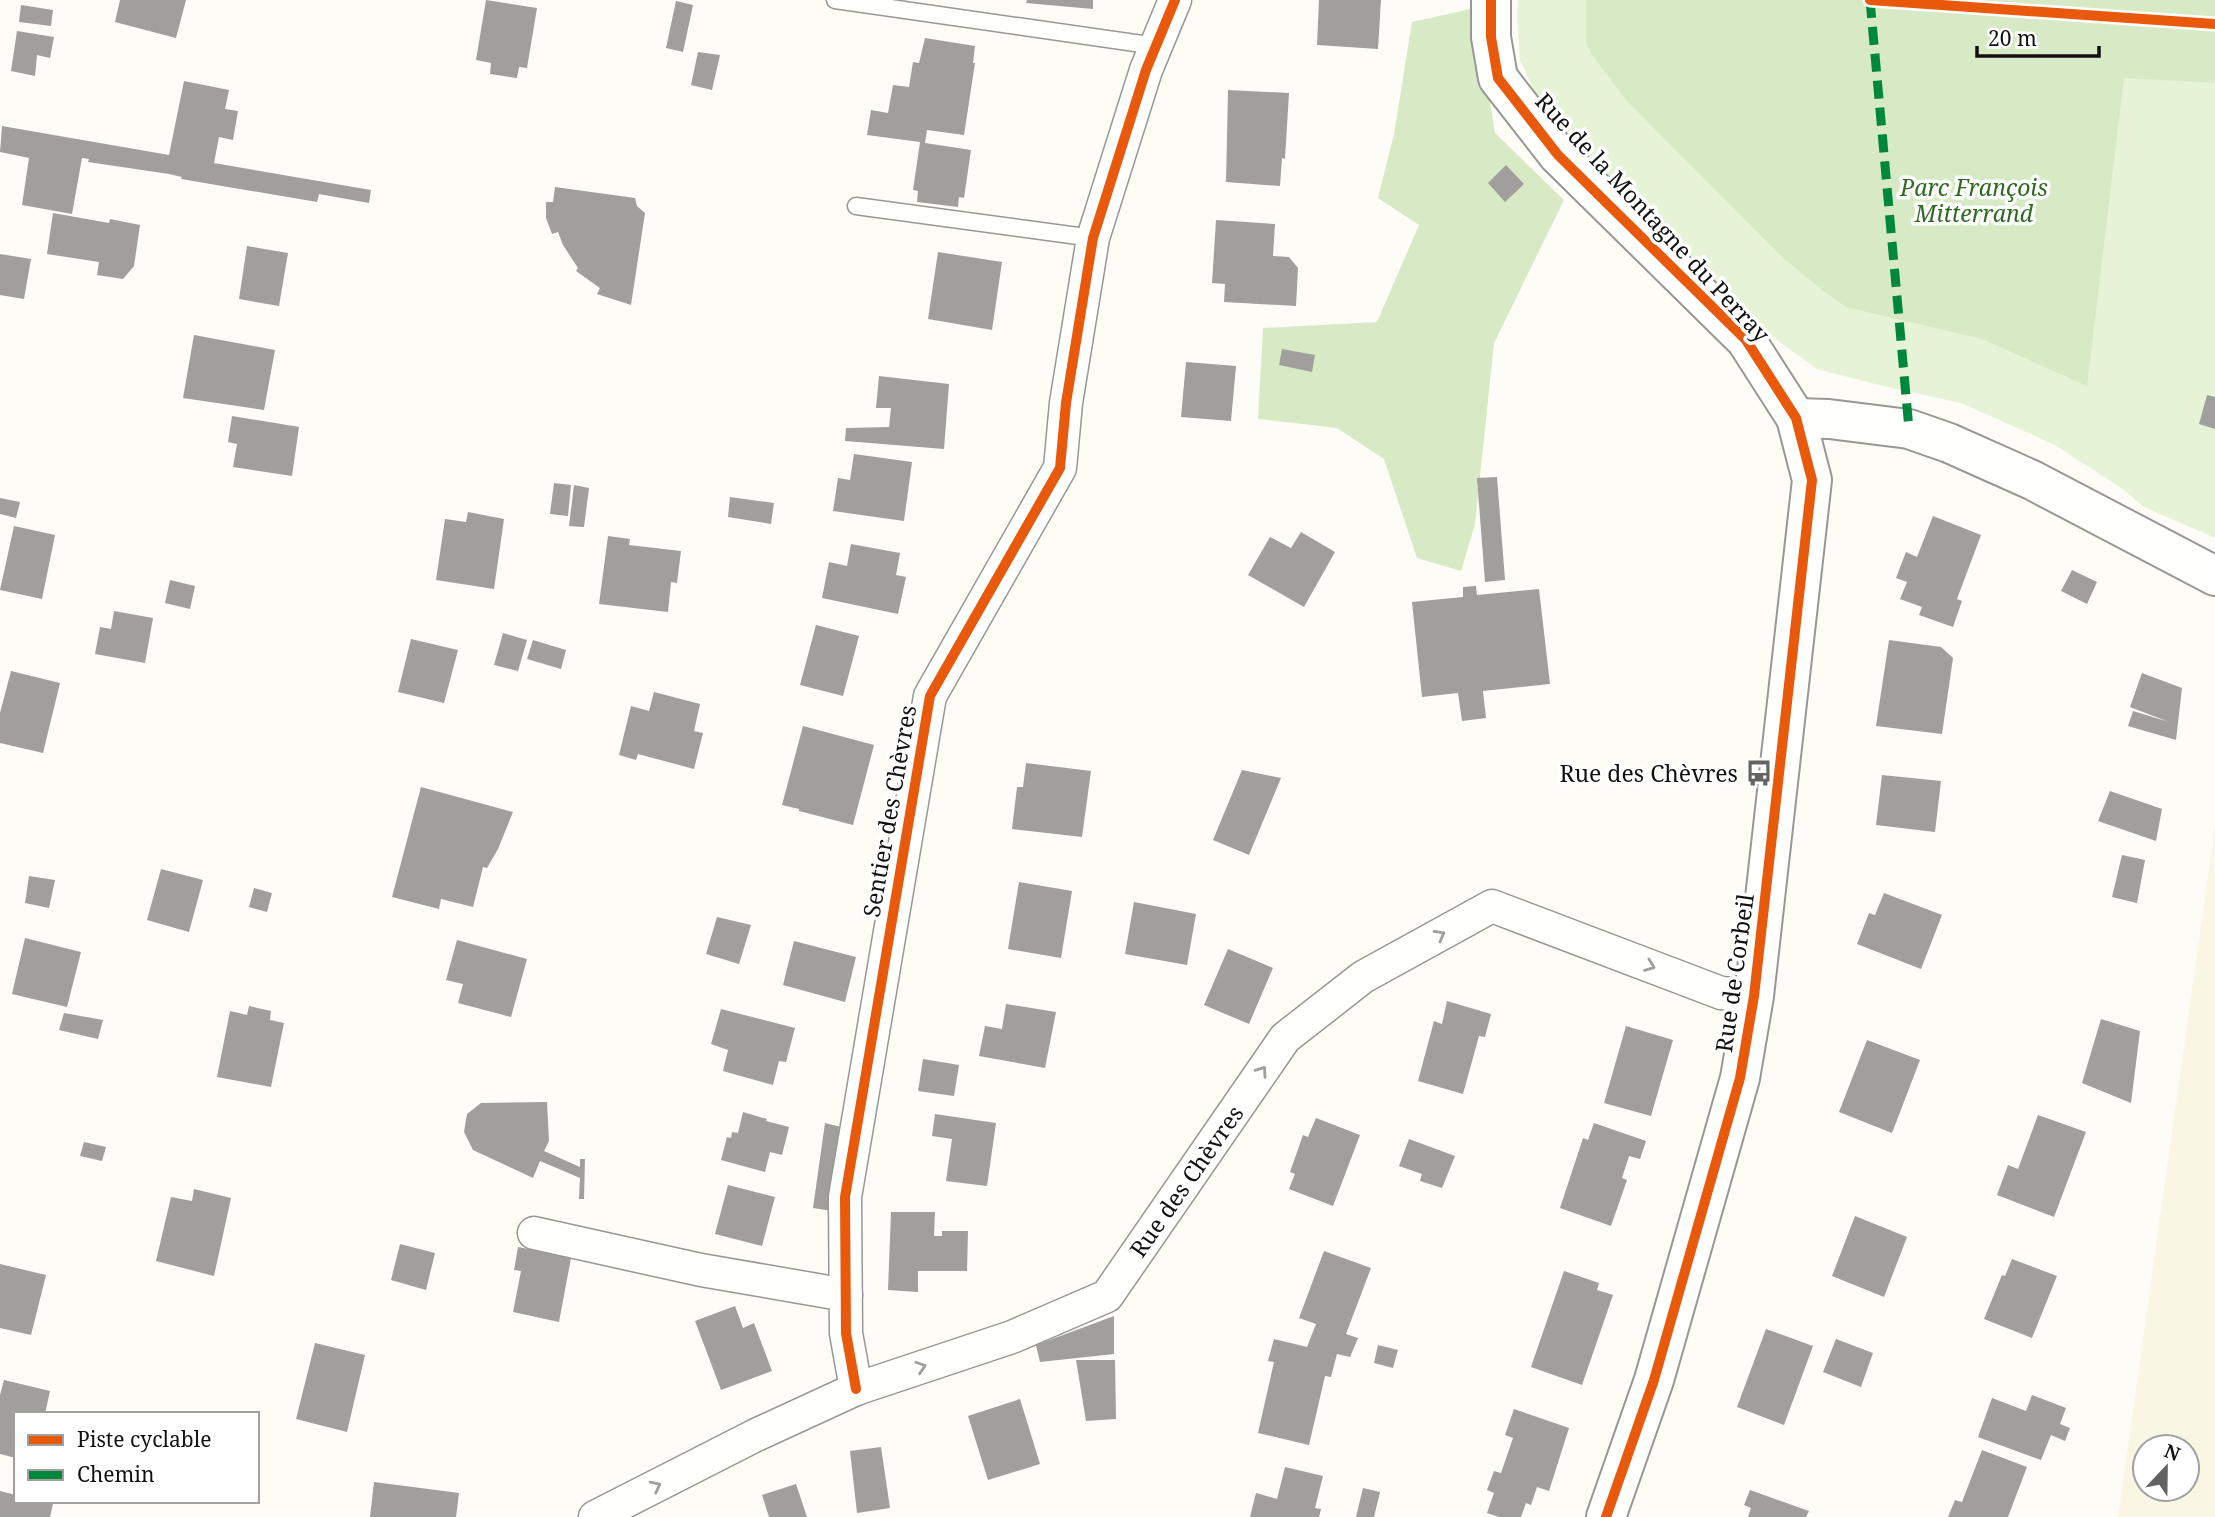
<svg xmlns="http://www.w3.org/2000/svg" width="2215" height="1517" font-family="'Noto Serif',serif">
	<style>
		.farmland { fill: #f9f7e4; fill-rule: evenodd }
		.green { fill: #e7f3d7 }
		.forest { fill: #d8eac5 }
		.building { fill: #a19f9c }
		.lines { fill: none; stroke-linecap: round; stroke-linejoin: round }
		.service-casing { stroke: #979795; stroke-width: 19 }
		.minor-casing { stroke: #979795; stroke-width: 35 }
		.tertiary-casing { stroke: #979795; stroke-width: 42 }
		.service { stroke: #fffffe; stroke-width: 16 }
		.minor { stroke: #fffffe; stroke-width: 32 }
		.tertiary { stroke: #fffffe; stroke-width: 38 }
		.quiet { stroke: #00873e; stroke-width: 9; stroke-dasharray: 18 9; stroke-linecap: butt }
		.cycleway-casing { stroke: #fff; stroke-width: 15 }
		.cycleway { stroke: #e8590c; stroke-width: 10 }
		.oneway { stroke: #a0a09f }
		.labels { text-anchor: middle; dominant-baseline: central; stroke-width: 7; stroke-linejoin: round; paint-order: stroke }
		.park-label { font-size: 23px; font-style: italic; fill: #2f6b1f; stroke: #fff }
		.street-label { font-size: 23px; fill: #111; stroke: #fff }
		.poi-label { font-size: 23px; fill: #111; stroke: #fff; text-anchor: end }
	</style>
	<rect width="100%" height="100%" fill="#fdfcf7"/>
	<path class="farmland" d="M2215,825V1517H2118ZM2145,1447H2187V1489H2145Z"/>
	<polygon class="green" points="1518,0 2215,0 2215,538 2144,507 2124,490 2055,445 1961,403 1883,386 1817,369 1781,343 1737,306 1575,143 1533,89 1520,59 1517,17"/>
	<g class="forest">
		<polygon points="1586,0 2215,0 2215,83 2124,78 2087,386 1982,339 1846,307 1822,290 1782,257 1625,99 1592,55 1586,43"/>
		<polygon points="1475,8 1495,133 1564,200 1494,343 1475,524 1461,571 1417,558 1384,459 1337,428 1258,419 1263,328 1377,322 1419,225 1378,198 1394,134 1412,22"/>
	</g>
	<g class="building">
		<polygon points="120,0 186,0 176,38 115,22"/>
		<polygon points="486,0 537,8 527,68 519,67 517,78 490,74 491,63 476,60"/>
		<polygon points="1027,0 1093,0 1093,9 1026,3"/>
		<polygon points="1319,0 1381,0 1378,49 1317,45"/>
		<polygon points="676,1 693,5 683,52 666,48"/>
		<polygon points="21,5 53,10 51,26 19,22"/>
		<polygon points="17,31 54,37 50,58 37,55 35,76 11,71"/>
		<polygon points="925,38 975,46 973,63 975,63 964,135 927,130 925,143 971,150 964,198 959,197 958,207 917,202 918,191 913,190 920,142 867,135 871,110 888,113 893,85 909,87 913,62 919,63"/>
		<polygon points="698,52 720,55 712,90 691,85"/>
		<polygon points="184,81 229,90 225,109 238,111 233,140 219,137 214,163 371,190 369,203 319,194 317,202 276,195 181,179 182,177 169,174 88,162 89,159 82,158 72,214 22,205 29,158 0,152 2,126 169,155"/>
		<polygon points="1228,90 1289,93 1285,159 1282,158 1280,186 1226,182"/>
		<polygon points="1506,165 1524,184 1505,202 1488,183"/>
		<polygon points="555,187 635,198 637,206 645,213 631,305 597,294 600,288 576,271 578,268 563,245 558,232 552,234 546,218 546,202 553,202"/>
		<polygon points="53,213 109,223 110,219 140,225 134,266 123,279 97,275 99,262 47,254"/>
		<polygon points="1216,220 1275,224 1273,256 1289,257 1298,268 1296,306 1224,302 1225,284 1212,283"/>
		<polygon points="247,246 288,253 279,306 239,299"/>
		<polygon points="938,252 1002,262 992,330 928,319"/>
		<polygon points="0,254 31,259 24,299 0,295"/>
		<polygon points="194,335 275,350 264,410 183,398"/>
		<polygon points="1282,349 1315,355 1312,372 1279,365"/>
		<polygon points="1186,362 1236,366 1231,421 1181,417"/>
		<polygon points="879,376 949,384 944,449 845,441 846,428 889,427 891,408 876,408"/>
		<polygon points="2207,395 2215,397 2215,429 2199,424"/>
		<polygon points="232,416 299,427 292,476 233,467 237,444 228,442"/>
		<polygon points="854,454 912,462 904,521 833,511 838,478 850,480"/>
		<polygon points="1497,477 1505,580 1485,582 1477,478"/>
		<polygon points="554,483 571,485 568,516 550,514"/>
		<polygon points="574,485 589,488 584,527 569,526"/>
		<polygon points="730,497 774,503 771,524 728,517"/>
		<polygon points="0,498 20,502 16,518 0,514"/>
		<polygon points="468,512 504,519 494,589 436,580 445,519 466,522"/>
		<polygon points="1933,516 1981,535 1957,599 1962,601 1953,627 1919,615 1922,607 1900,599 1907,582 1896,578 1906,552 1917,557"/>
		<polygon points="14,526 55,535 42,599 0,590"/>
		<polygon points="1301,532 1335,552 1304,607 1248,575 1270,537 1291,548"/>
		<polygon points="608,536 630,539 629,545 681,551 677,583 671,582 668,612 599,604"/>
		<polygon points="851,544 900,553 896,575 906,577 898,614 822,598 829,562 847,566"/>
		<polygon points="2072,570 2097,582 2087,604 2061,591"/>
		<polygon points="170,580 195,586 190,609 165,603"/>
		<polygon points="1476,586 1477,595 1539,589 1550,684 1483,691 1486,718 1462,721 1458,693 1422,697 1412,602 1463,597 1463,587"/>
		<polygon points="114,611 153,618 145,663 95,654 100,627 111,629"/>
		<polygon points="816,625 859,636 843,696 800,685"/>
		<polygon points="503,633 527,640 518,671 494,665"/>
		<polygon points="411,639 458,650 444,703 398,692"/>
		<polygon points="533,640 566,650 561,669 527,659"/>
		<polygon points="1889,640 1941,647 1953,658 1942,734 1876,726"/>
		<polygon points="11,671 60,683 43,753 0,743 0,713"/>
		<polygon points="2142,673 2182,688 2176,740 2128,726 2133,711 2169,722 2130,707"/>
		<polygon points="654,692 700,704 694,731 703,733 694,769 638,754 636,760 619,755 631,706 649,711"/>
		<polygon points="803,726 874,745 853,825 799,811 799,809 782,805"/>
		<polygon points="1026,763 1091,771 1082,837 1012,829 1017,787 1023,787"/>
		<polygon points="1242,770 1281,778 1249,855 1213,840"/>
		<polygon points="1882,775 1941,781 1935,832 1876,825"/>
		<polygon points="421,787 513,812 498,849 487,868 483,867 473,907 441,899 439,909 392,897"/>
		<polygon points="2110,791 2162,809 2156,841 2098,821"/>
		<polygon points="2122,855 2145,860 2137,903 2112,897"/>
		<polygon points="161,869 203,880 189,932 147,920"/>
		<polygon points="29,876 55,880 49,908 25,903"/>
		<polygon points="1019,882 1072,891 1061,958 1008,949"/>
		<polygon points="254,888 272,893 267,912 249,907"/>
		<polygon points="1884,893 1942,915 1921,969 1857,944 1869,913 1875,915"/>
		<polygon points="1134,902 1196,914 1187,965 1125,954"/>
		<polygon points="717,917 751,925 739,964 706,954"/>
		<polygon points="25,938 81,952 67,1007 12,994"/>
		<polygon points="457,940 527,959 511,1017 458,1003 463,984 446,980"/>
		<polygon points="794,941 856,957 845,1002 783,985"/>
		<polygon points="1228,949 1273,968 1249,1024 1204,1005"/>
		<polygon points="1447,1001 1491,1014 1485,1037 1479,1036 1463,1094 1418,1081 1434,1021 1442,1024"/>
		<polygon points="1006,1004 1056,1012 1045,1068 979,1056 985,1026 1002,1029"/>
		<polygon points="249,1006 271,1011 270,1020 284,1023 271,1087 217,1077 230,1011 247,1015"/>
		<polygon points="721,1009 795,1028 786,1062 779,1061 773,1085 723,1071 728,1050 711,1044"/>
		<polygon points="64,1013 103,1020 98,1039 59,1030"/>
		<polygon points="2101,1019 2140,1031 2131,1103 2082,1083"/>
		<polygon points="1626,1026 1673,1040 1651,1116 1604,1103"/>
		<polygon points="1867,1040 1920,1060 1892,1133 1839,1112"/>
		<polygon points="923,1059 959,1065 954,1096 918,1091"/>
		<polygon points="547,1102 549,1141 544,1151 580,1167 580,1159 585,1159 584,1199 579,1199 580,1178 540,1161 533,1178 473,1150 464,1132 467,1114 481,1103"/>
		<polygon points="743,1112 767,1119 766,1121 789,1127 782,1155 770,1152 765,1172 721,1160 727,1137 731,1138 732,1132 738,1133"/>
		<polygon points="935,1114 996,1123 987,1186 946,1181 952,1139 932,1136"/>
		<polygon points="2038,1115 2086,1132 2054,1217 1997,1195 2008,1165 2018,1169"/>
		<polygon points="1316,1118 1360,1135 1333,1206 1289,1189 1295,1174 1290,1172 1303,1135 1308,1137"/>
		<polygon points="825,1123 845,1128 832,1211 813,1208"/>
		<polygon points="1594,1123 1646,1141 1640,1159 1629,1156 1622,1178 1627,1180 1611,1226 1560,1208 1583,1138 1588,1140"/>
		<polygon points="1409,1139 1455,1156 1442,1188 1420,1181 1422,1174 1399,1166"/>
		<polygon points="84,1142 106,1147 102,1161 80,1156"/>
		<polygon points="728,1185 775,1197 762,1246 715,1234"/>
		<polygon points="194,1189 231,1198 214,1276 156,1261 171,1197 192,1201"/>
		<polygon points="891,1212 935,1212 934,1236 942,1236 942,1231 968,1231 967,1271 918,1271 918,1292 888,1290"/>
		<polygon points="1855,1216 1907,1237 1884,1297 1832,1276"/>
		<polygon points="400,1244 435,1253 426,1290 391,1280"/>
		<polygon points="518,1247 571,1258 559,1322 513,1312 521,1271 514,1270"/>
		<polygon points="1324,1251 1371,1268 1346,1334 1358,1338 1350,1357 1337,1354 1331,1377 1325,1376 1309,1445 1258,1433 1274,1362 1268,1361 1274,1339 1307,1347 1316,1324 1299,1318"/>
		<polygon points="2012,1259 2057,1276 2032,1338 1984,1319 2002,1275 2005,1276"/>
		<polygon points="0,1264 46,1275 31,1335 0,1328"/>
		<polygon points="1564,1271 1599,1283 1597,1290 1613,1295 1582,1385 1531,1367"/>
		<polygon points="735,1306 743,1328 754,1323 772,1371 721,1390 695,1321"/>
		<polygon points="1114,1316 1114,1354 1040,1362 1036,1345"/>
		<polygon points="1766,1329 1813,1346 1784,1425 1737,1407"/>
		<polygon points="1836,1339 1873,1353 1861,1387 1823,1372"/>
		<polygon points="315,1343 365,1355 347,1432 296,1419"/>
		<polygon points="1378,1345 1398,1350 1393,1368 1374,1363"/>
		<polygon points="1076,1360 1115,1360 1116,1419 1086,1421"/>
		<polygon points="4,1380 50,1391 45,1414 16,1414 16,1458 0,1454 0,1395"/>
		<polygon points="2032,1395 2066,1408 2060,1424 2070,1428 2065,1441 2051,1435 2041,1460 1978,1437 1992,1398 2026,1411"/>
		<polygon points="1020,1399 1040,1464 988,1480 968,1416"/>
		<polygon points="1514,1409 1569,1428 1549,1491 1537,1487 1531,1505 1526,1503 1521,1517 1499,1517 1487,1513 1494,1493 1487,1490 1494,1471 1501,1473 1513,1438 1505,1435"/>
		<polygon points="881,1447 890,1508 857,1513 850,1451"/>
		<polygon points="1982,1450 2027,1467 2008,1517 1948,1517 1955,1500 1962,1502"/>
		<polygon points="1285,1467 1323,1476 1315,1508 1321,1509 1319,1517 1250,1517 1256,1493 1277,1499"/>
		<polygon points="374,1482 459,1493 456,1517 370,1517"/>
		<polygon points="796,1484 807,1517 769,1517 762,1495"/>
		<polygon points="1363,1488 1380,1492 1374,1517 1356,1517"/>
		<polygon points="1750,1490 1809,1511 1806,1517 1748,1517 1751,1508 1744,1505"/>
		<polygon points="0,1491 16,1495 16,1501 42,1501 53,1504 50,1517 0,1517"/>
	</g>
	<g class="lines">
		<g class="service-casing">
			<g id="service">
				<polyline points="835,0 1156,46"/>
				<polyline points="856,206 1093,238"/>
			</g>
		</g>
		<g class="minor-casing">
			<g id="minor">
				<polyline points="534,1233 701,1270 846,1295"/>
				<polyline points="856,1389 846,1333 845,1197 930,696 1060,468 1066,403 1093,238 1146,70 1175,0"/>
				<polyline points="595,1517 756,1435 856,1389 1012,1337 1107,1296 1285,1038 1363,977 1492,906 1721,993 1754,996"/>
			</g>
		</g>
		<g class="tertiary-casing">
			<g id="tertiary">
				<polyline points="1491,0 1491,37 1498,78 1558,155 1746,340 1796,418 1812,480 1754,996 1740,1078 1654,1380 1606,1517"/>
				<polyline points="1796,418 1829,419 1909,429 1949,443 2032,480 2215,576"/>
			</g>
		</g>
		<use href="#service" class="service"/>
		<use href="#minor" class="minor"/>
		<use href="#tertiary" class="tertiary"/>
		<polyline class="quiet" points="1870,0 1909,429"/>
		<g class="cycleway-casing">
			<g id="cycleway">
				<polyline points="1491,0 1491,37 1498,78 1558,155 1746,340 1796,418 1812,480 1754,996 1740,1078 1654,1380 1606,1517"/>
				<polyline points="1870,0 2215,24"/>
				<polyline points="856,1389 846,1333 845,1197 930,696 1060,468 1066,403 1093,238 1146,70 1175,0"/>
			</g>
		</g>
		<use href="#cycleway" class="cycleway"/>
	</g>
	<defs><path id="oneway-chevron" d="M-2-3.5L2.5 0L-2 3.5" fill="none" stroke-width="1.6" stroke-linecap="round" stroke-linejoin="round" transform="scale(1.75)"/></defs>
	<g class="oneway">
		<use href="#oneway-chevron" transform="translate(1440 935) rotate(-29)"/>
		<use href="#oneway-chevron" transform="translate(1650 966) rotate(21)"/>
		<use href="#oneway-chevron" transform="translate(1262 1071) rotate(-55)"/>
		<use href="#oneway-chevron" transform="translate(921 1367) rotate(-18)"/>
		<use href="#oneway-chevron" transform="translate(656 1486) rotate(-27)"/>
	</g>
	<defs>
		<g id="bus-bare" transform="scale(2.1)"><path d="M-5-6H5V4H4V6H2V4H-2V6H-4V4H-5ZM-3.5-4V0h7V-4ZM-3.5 1.2v1.5H-2V1.2ZM2 1.2v1.5H3.5V1.2Z" fill="#646362" stroke="#fff" stroke-width="2.5" paint-order="stroke"/></g>
	</defs>
	<g fill-rule="evenodd">
		<use href="#bus-bare" x="1759" y="773"/>
	</g>
	<g class="labels">
		<g class="park-label">
			<text x="1974" y="187">Parc François<tspan x="1974" dy="26">Mitterrand</tspan></text>
		</g>
		<g class="street-label">
			<text transform="translate(1653 217) rotate(47)">Rue de la Montagne du Perray</text>
			<text transform="translate(889 811) rotate(-80)">Sentier des Chèvres</text>
			<text transform="translate(1734 973) rotate(-82)">Rue de Corbeil</text>
			<text transform="translate(1186 1181) rotate(-55)">Rue des Chèvres</text>
		</g>
		<g class="poi-label">
			<text x="1738" y="773">Rue des Chèvres</text>
		</g>
	</g>
	<rect x="14" y="1412" width="245" height="91" fill="#ffffff" stroke="#a0a0a0" stroke-width="2"/>
	<rect x="28" y="1435" width="35" height="10" fill="#e8590c" stroke="#a0a0a0" stroke-width="2"/>
	<text x="77" y="1447" font-size="21" fill="#111111">Piste cyclable</text>
	<rect x="28" y="1470" width="35" height="10" fill="#00873e" stroke="#a0a0a0" stroke-width="2"/>
	<text x="77" y="1482" font-size="21" fill="#111111">Chemin</text>
	<g transform="translate(2166 1468) rotate(22)"><circle r="33" fill="#ffffff" stroke="#a0a0a0" stroke-width="2"/>
	<path d="M0-5L12 26L0 18L-12 26Z" fill="#646362"/>
	<text y="-10" font-size="19" font-weight="bold" text-anchor="middle" fill="#111111">N</text>
	</g>
	<path d="M1977 46v10h122v-10" fill="none" stroke="#111111" stroke-width="3.5"/>
	<text x="1988" y="46" font-size="21" fill="#111111" stroke="#ffffff" stroke-width="5" paint-order="stroke">20 m</text>
</svg>
